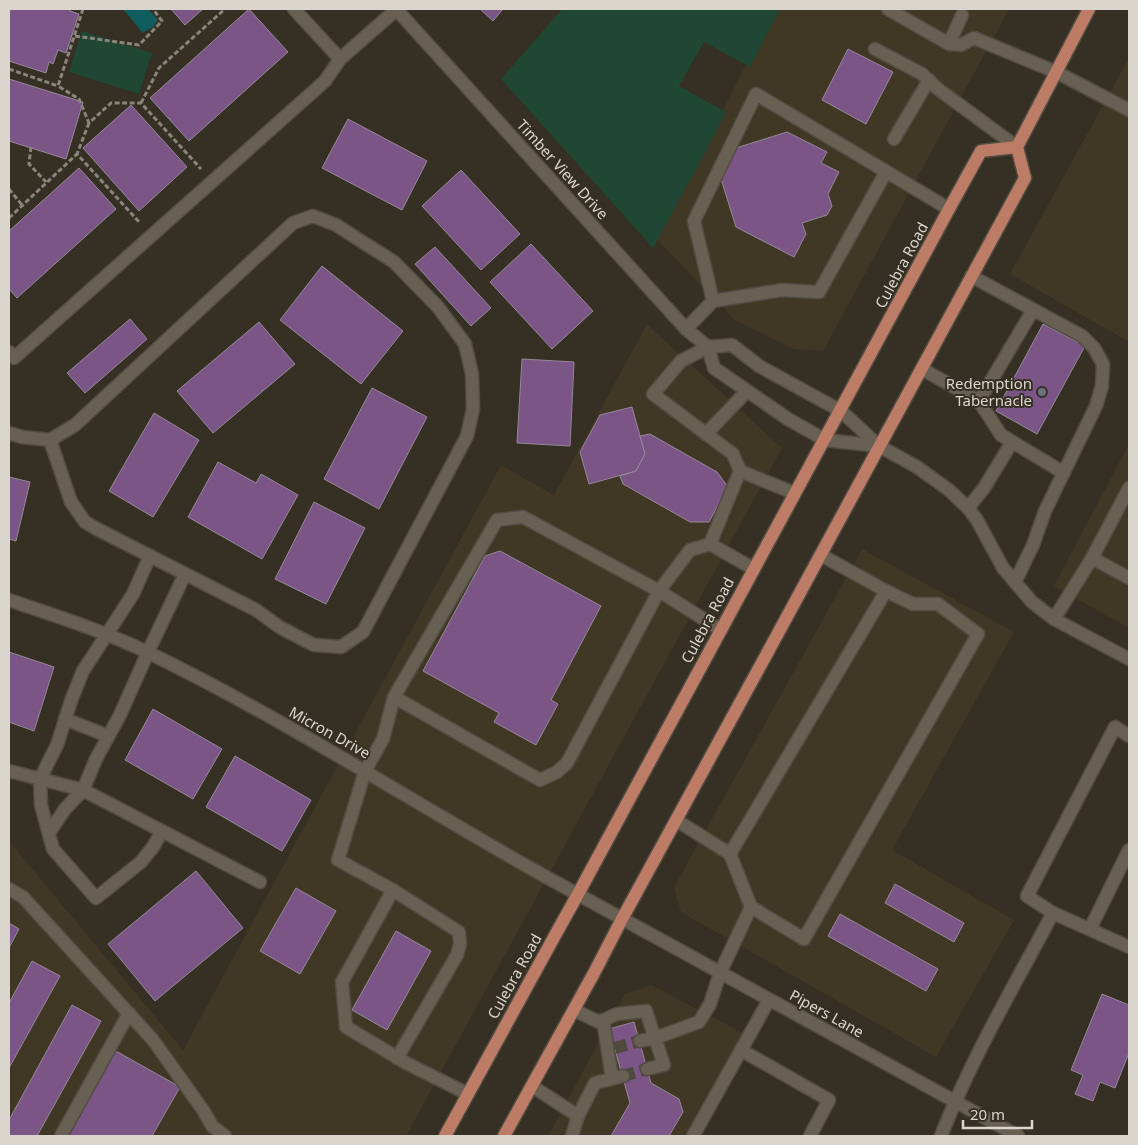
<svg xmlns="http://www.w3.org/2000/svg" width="1138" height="1145" font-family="'Noto Sans',sans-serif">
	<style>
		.built { fill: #413725 }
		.green { fill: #204634 }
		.water { fill: #0f5d5e }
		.building { fill: #7a5586; stroke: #948a98 }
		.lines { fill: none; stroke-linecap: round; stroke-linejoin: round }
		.minor-tunnel { stroke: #4f483d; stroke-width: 12; stroke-dasharray: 12 6; stroke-linecap: butt }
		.minor-casing { stroke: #524c42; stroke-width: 15 }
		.major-casing { stroke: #524c42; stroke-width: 15 }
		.path { stroke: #8a857b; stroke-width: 3; stroke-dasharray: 5 2.5; stroke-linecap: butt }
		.minor { stroke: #676053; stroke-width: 12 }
		.major { stroke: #bd7c66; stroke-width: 12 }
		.worship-dot { fill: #6b7280; stroke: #362f23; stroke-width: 2 }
		.labels { text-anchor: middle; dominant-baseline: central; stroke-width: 4; stroke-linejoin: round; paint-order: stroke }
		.street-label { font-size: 15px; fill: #dad6ce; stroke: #362f23 }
		.poi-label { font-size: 15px; fill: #dad6ce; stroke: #362f23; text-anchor: end }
	</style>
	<rect width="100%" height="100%" fill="#362f23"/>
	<g class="built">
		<polygon points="774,9 1009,9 823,351 794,349 735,320 657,240"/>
		<polygon points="1129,58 1129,342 1010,274"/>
		<polygon points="647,324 782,448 406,1136 9,1136 9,841 183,1050 501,465 554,495"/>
		<polygon points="1129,444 1129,628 1054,586"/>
		<polygon points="862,549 1014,632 892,850 1014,920 936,1057 681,912 674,887"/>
		<polygon points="651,985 745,1034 687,1136 548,1136 625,994"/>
	</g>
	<g class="green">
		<polygon points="562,9 780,9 750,67 704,42 679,86 726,112 698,166 653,248 501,79"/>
		<polygon points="82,31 152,53 139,94 69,72"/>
	</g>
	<polygon class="water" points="123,9 148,9 158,20 152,28 147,30 143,33"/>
	<g class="building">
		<polygon points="9,9 71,9 70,11 79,14 66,53 58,50 53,64 49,62 46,73 9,61"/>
		<polygon points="171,9 203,9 185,25"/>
		<polygon points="249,9 288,52 189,141 150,98"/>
		<polygon points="480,9 503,9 493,21"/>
		<polygon points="848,49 893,72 866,124 822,100"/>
		<polygon points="9,79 83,102 66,159 9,141"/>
		<polygon points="131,105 187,167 139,211 83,148"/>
		<polygon points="348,119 427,161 402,210 322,168"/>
		<polygon points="787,132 827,152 821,163 839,172 828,194 832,206 827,215 802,223 806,234 794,257 736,227 721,179 736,148"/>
		<polygon points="79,168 116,209 17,298 9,289 9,231"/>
		<polygon points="461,170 520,234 481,270 422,206"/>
		<polygon points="531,244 593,311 552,349 490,282"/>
		<polygon points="435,247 491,308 471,326 415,264"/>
		<polygon points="322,266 403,331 361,384 280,320"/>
		<polygon points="130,319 147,339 85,393 67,373"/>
		<polygon points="259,322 295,364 213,433 177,391"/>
		<polygon points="1043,324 1085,346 1037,434 996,411"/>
		<polygon points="522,359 574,362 570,446 517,443"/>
		<polygon points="372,388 427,417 379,509 324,479"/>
		<polygon points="632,407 645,454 636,471 589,484 580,452 600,415"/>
		<polygon points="154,413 199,440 153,517 109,491"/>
		<polygon points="650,434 717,472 728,487 709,522 690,522 623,484 620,476 636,471 645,454 640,436"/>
		<polygon points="218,462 256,483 261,474 298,495 262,559 188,517"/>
		<polygon points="9,477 30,482 16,541 9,539"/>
		<polygon points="314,502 365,528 326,604 275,579"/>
		<polygon points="500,551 601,606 551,700 558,704 536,745 494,722 499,713 423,671 485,556"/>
		<polygon points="9,652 54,667 34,731 9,722"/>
		<polygon points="153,709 222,749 193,799 125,760"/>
		<polygon points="235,756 311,800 282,851 206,807"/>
		<polygon points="196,871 243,928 155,1001 108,944"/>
		<polygon points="895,884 964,923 954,942 885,903"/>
		<polygon points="296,888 336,911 300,974 260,951"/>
		<polygon points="840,914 938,969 926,991 828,936"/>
		<polygon points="9,923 19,929 9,948"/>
		<polygon points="396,931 431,951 387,1030 352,1010"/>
		<polygon points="32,961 60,976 9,1068 9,1003"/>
		<polygon points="1102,994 1129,1005 1129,1053 1115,1088 1100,1082 1093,1101 1075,1094 1083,1075 1071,1070"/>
		<polygon points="72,1005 101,1021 37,1136 9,1136 9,1120"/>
		<polygon points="634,1022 651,1083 679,1099 683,1112 669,1136 611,1136 630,1103 609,1029"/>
		<polygon points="114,1050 180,1087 152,1136 66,1136"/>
	</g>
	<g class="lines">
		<g class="minor-tunnel">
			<polyline points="615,1048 640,1041"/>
			<polyline points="623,1076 647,1069"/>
		</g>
		<g class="minor-casing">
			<g id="minor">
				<polyline points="294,9 340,59 397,9"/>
				<polyline points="396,9 686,329 708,347 714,368 788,419 825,440 879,446"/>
				<polyline points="888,9 949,44 961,45 974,38 1056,72 1129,110"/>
				<polyline points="949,44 962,15"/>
				<polyline points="875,49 922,74 938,89 1017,147"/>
				<polyline points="894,139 929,80"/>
				<polyline points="971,276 1082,336 1094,348 1103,364 1102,386 1096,406 1045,511 1033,545 1015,582"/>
				<polyline points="713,301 782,290 819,292 886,172"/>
				<polyline points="686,329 713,301 694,221 756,94 949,209"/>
				<polyline points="9,352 14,358 325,81 340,59"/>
				<polyline points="922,369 979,401 1001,435 1064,473"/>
				<polyline points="979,401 1033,310"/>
				<polyline points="9,433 22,437 50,440 75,425 293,223 313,216 336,225 394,262 438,307 465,344 472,374 473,409 467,436 363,632 341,647 314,645 281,628 256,610 97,529 85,522 71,502 50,440"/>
				<polyline points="706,434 747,391"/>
				<polyline points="740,471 794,493"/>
				<polyline points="968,508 984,488 1012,442"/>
				<polyline points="710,544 740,471 733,454 653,394 681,361 708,347 732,345 759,366 841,411 879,446 917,467 949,490 968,508 977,520 1003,568 1032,602 1054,619 1129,659"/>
				<polyline points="150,556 133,594 83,671 72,698 57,745 40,779 41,805 53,849 96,898 141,862 153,847 162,831"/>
				<polyline points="1092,558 1129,488"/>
				<path d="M9,600C56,616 104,631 149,653C283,718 409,800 539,873C698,962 858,1049 1018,1136"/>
				<polyline points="1054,619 1092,558 1129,578"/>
				<polyline points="394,697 540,780 557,772 567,763 659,591 690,550 710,544 754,569"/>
				<polyline points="65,719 108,736"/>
				<polyline points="1129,736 1115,727 1027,896 1053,913 1129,947"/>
				<polyline points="9,771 83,790 260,882"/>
				<polyline points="676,820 730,854 886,591"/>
				<polyline points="49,833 65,809 83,790 96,759 120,715 148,652 185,574"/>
				<polyline points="730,854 751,907"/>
				<polyline points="9,889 23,897 153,1040 203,1110 212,1126 225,1136"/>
				<polyline points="393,890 459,932 460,944 457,955 397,1058"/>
				<polyline points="1090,929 1129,850"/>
				<polyline points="574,1010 599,1022 617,1014 646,1011 664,1065 647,1069"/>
				<polyline points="603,1020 612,1078"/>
				<polyline points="640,1041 655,1038 699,1022 710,1004 720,973 751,907 804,939 978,634 938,604 913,604 886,591 821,555"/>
				<polyline points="741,1050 829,1100 810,1136"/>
				<polyline points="532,1086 578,1116 572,1136"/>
				<polyline points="468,1094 408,1064 346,1027 342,982 393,890 338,860 365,771 383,739 394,697 497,520 523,517 659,591 721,630"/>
				<polyline points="578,1116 595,1083 623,1076"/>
				<polyline points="61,1136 129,1013"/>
				<polyline points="693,1136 769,1000"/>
				<path d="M941,1136C971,1059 1014,986 1053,913"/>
			</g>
		</g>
		<g class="major-casing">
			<g id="major">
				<polyline points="445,1136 553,939 578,894 949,209 981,151 1017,147"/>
				<path d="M504,1136L594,973L622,919C758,673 890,424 1025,178L1017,147L1089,9"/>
			</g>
		</g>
		<g class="path">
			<polyline points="83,9 58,86 79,99 89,123 111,103 141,103 201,169"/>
			<polyline points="75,36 139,45 162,21 153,9"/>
			<polyline points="9,69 58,86"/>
			<polyline points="141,103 159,68 225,9"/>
			<polyline points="89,123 77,154 140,223"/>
			<polyline points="31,147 29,164 46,182"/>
			<polyline points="9,189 22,205"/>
			<polyline points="9,218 77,154"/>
		</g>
		<use href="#minor" class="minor"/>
		<use href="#major" class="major"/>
	</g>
	<circle class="worship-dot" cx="1042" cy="392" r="5"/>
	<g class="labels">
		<g class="street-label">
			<text transform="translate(563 169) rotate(48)">Timber View Drive</text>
			<text transform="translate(901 265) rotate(-62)">Culebra Road</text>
			<text transform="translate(707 620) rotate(-62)">Culebra Road</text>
			<text transform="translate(330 732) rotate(29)">Micron Drive</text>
			<text transform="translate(514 976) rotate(-61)">Culebra Road</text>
			<text transform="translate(827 1013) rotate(29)">Pipers Lane</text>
		</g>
		<g class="poi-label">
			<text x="1032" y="383">Redemption<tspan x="1032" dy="17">Tabernacle</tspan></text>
		</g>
	</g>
	<rect width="1138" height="1145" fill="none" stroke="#dad6ce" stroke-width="20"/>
	<path d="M963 1120v8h69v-8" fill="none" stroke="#dad6ce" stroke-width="2.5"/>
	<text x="970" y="1120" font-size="15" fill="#dad6ce" stroke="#362f23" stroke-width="4" paint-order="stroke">20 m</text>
</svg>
